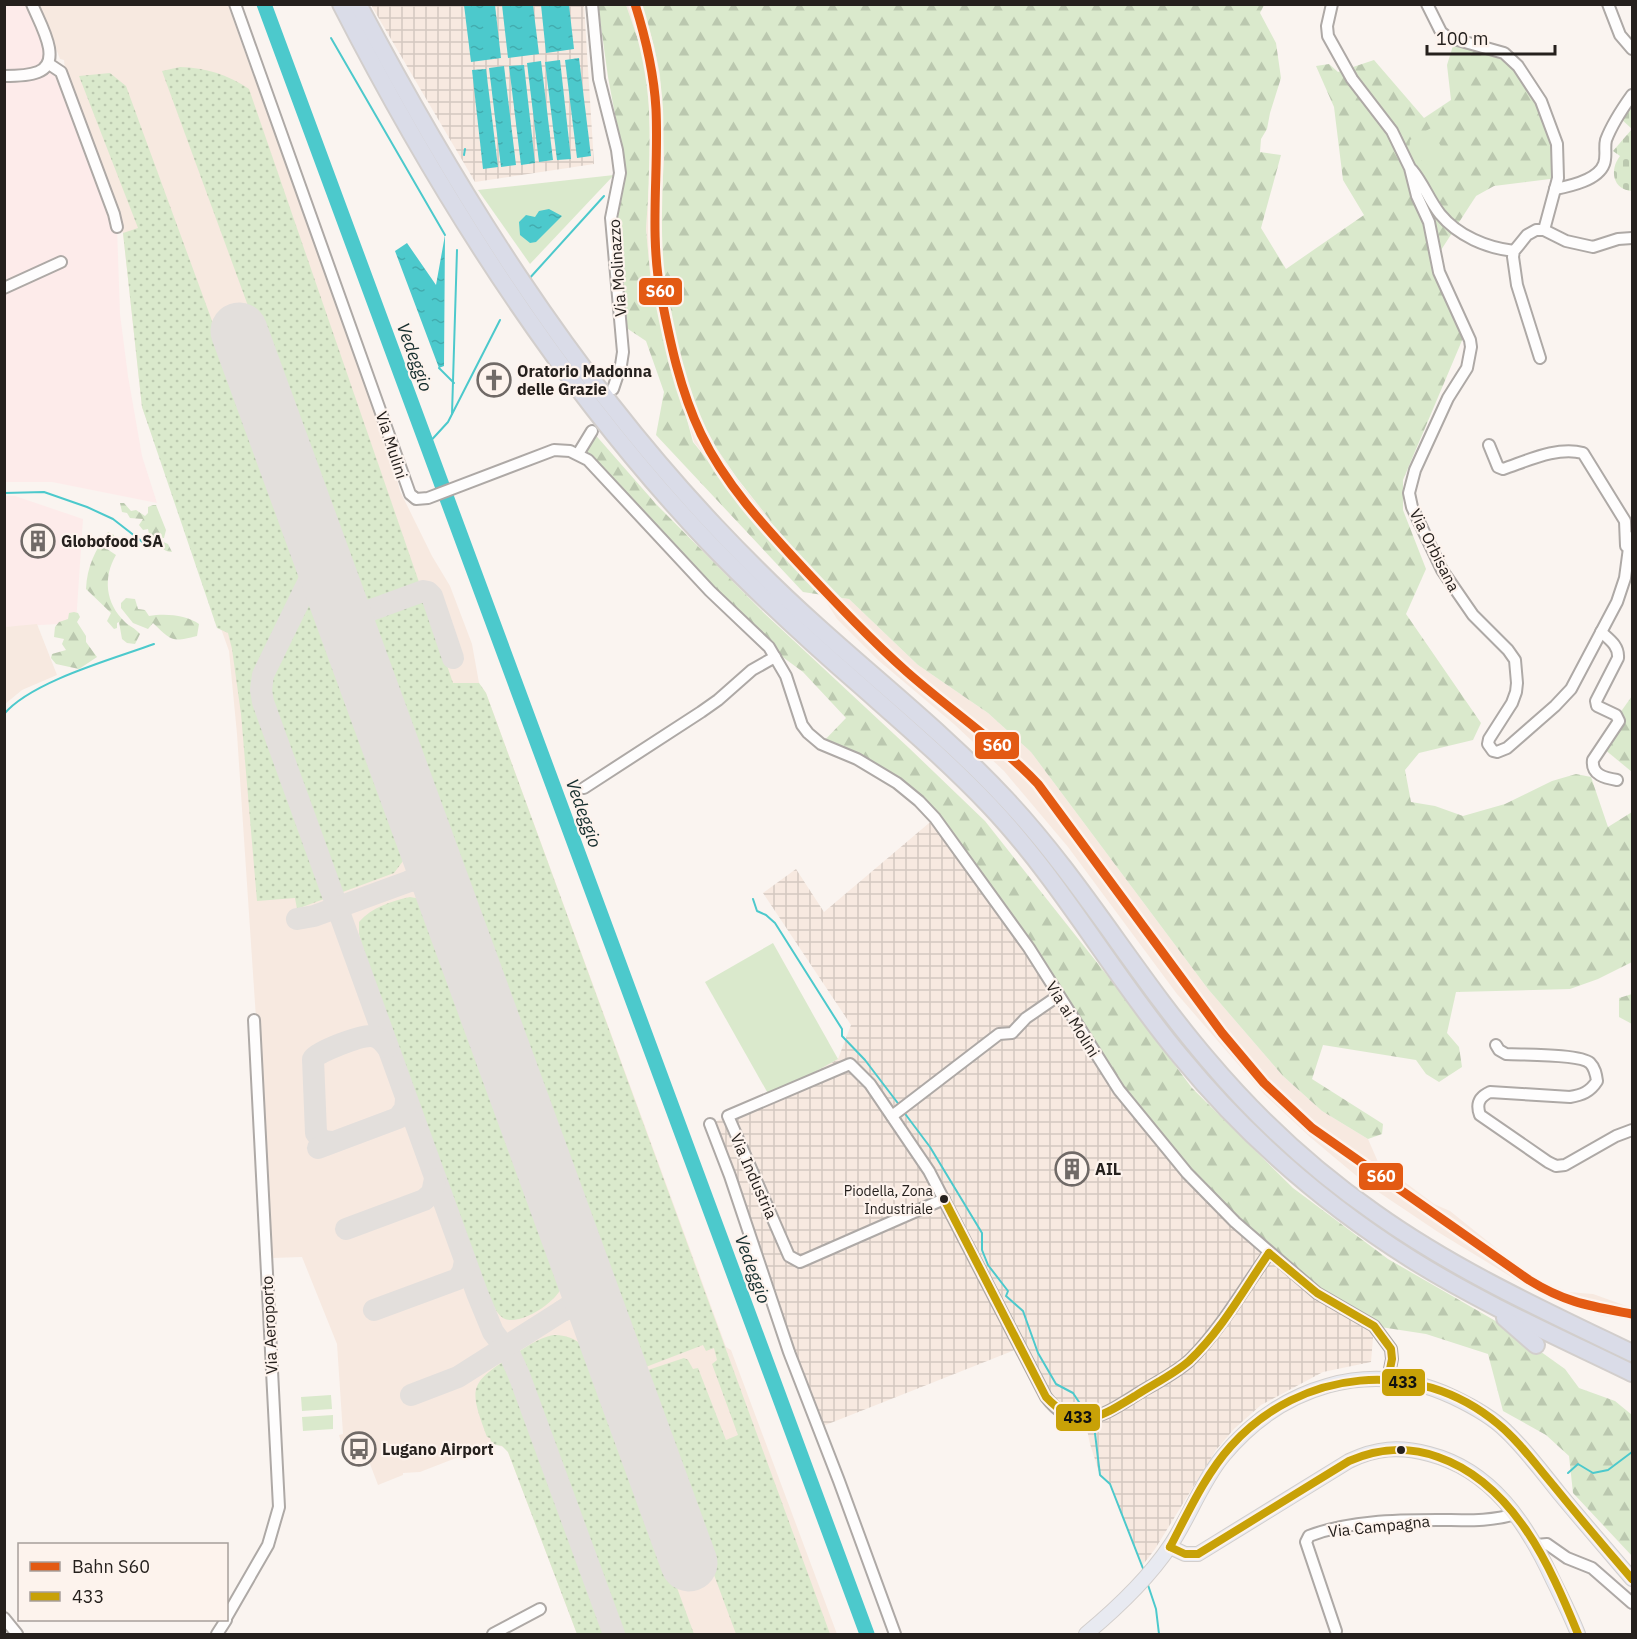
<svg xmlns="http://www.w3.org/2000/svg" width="1637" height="1639" font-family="'IBM Plex Sans',sans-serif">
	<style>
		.commercial { fill: #fdebea }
		.industrial { fill: url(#industrial-grid) }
		.built { fill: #f7e9e0 }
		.grass { fill: url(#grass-dots) }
		.forest { fill: url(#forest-firs) }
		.cemetery { fill: url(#cemetery-stones) }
		.green { fill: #dae9cc }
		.water { fill: url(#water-ripples) }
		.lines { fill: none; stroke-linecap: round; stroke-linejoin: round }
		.stream { stroke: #4cc9cc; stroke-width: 2 }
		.river { stroke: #4cc9cc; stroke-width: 15 }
		.taxiway { stroke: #e3dfdc; stroke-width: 22 }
		.runway { stroke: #e3dfdc; stroke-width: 57 }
		.minor-casing { stroke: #aea9a6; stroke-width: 14 }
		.major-casing { stroke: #d2cecc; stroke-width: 16 }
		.highway-casing { stroke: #d2cecc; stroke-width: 20 }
		.minor { stroke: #fefdfd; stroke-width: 10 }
		.major { stroke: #e8eaf1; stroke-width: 14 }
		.highway { stroke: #dadce8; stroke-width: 16 }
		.bus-1-casing { stroke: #fdf3ed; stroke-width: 12 }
		.bus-1 { stroke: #c8a107; stroke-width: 8 }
		.rail-1-casing { stroke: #fdf3ed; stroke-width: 14 }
		.rail-1 { stroke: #e35a13; stroke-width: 9 }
		.bus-dot { fill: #25201d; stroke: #fdf3ed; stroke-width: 2 }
		.labels { text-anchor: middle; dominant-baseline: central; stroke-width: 4.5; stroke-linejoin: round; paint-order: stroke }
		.bus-label { font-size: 14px; fill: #25201d; stroke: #fdf3ed; text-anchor: end }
		.street-label { font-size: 16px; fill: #25201d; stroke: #fdf3ed }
		.poi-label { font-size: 16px; font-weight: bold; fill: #25201d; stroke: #fdf3ed; text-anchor: start }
		.water-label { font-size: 18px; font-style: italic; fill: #162e2e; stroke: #fdf3ed }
		.line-badge { stroke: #fdf3ed; stroke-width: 2 }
		.badge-label { font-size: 16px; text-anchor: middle; font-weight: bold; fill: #fff }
		.pale-badge-label { font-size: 16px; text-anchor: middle; font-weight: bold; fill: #111 }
	</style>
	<defs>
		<pattern id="industrial-grid" width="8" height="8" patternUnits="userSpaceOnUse" patternTransform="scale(1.5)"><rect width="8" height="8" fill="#f7e9e0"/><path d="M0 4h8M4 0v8" fill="none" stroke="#d4c8c0"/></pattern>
		<pattern id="grass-dots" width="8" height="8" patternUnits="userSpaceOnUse" patternTransform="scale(1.5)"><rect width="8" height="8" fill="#dae9cc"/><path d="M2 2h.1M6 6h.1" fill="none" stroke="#bbc8af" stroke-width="1.8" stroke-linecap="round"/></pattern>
		<pattern id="forest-firs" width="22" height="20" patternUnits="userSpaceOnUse" patternTransform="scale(1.5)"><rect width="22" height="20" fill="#dae9cc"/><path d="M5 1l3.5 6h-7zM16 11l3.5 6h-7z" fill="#bbc8af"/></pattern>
		<pattern id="cemetery-stones" width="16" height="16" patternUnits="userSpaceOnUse" patternTransform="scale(1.5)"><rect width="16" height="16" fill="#dae9cc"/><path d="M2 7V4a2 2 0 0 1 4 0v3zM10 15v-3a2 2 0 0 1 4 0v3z" fill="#bbc8af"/></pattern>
		<pattern id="water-ripples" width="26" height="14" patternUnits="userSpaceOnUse" patternTransform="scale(1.5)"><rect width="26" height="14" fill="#4cc9cc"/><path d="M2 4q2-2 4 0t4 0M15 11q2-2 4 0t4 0" fill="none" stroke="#42acaf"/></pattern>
	</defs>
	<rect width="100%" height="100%" fill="#faf4f0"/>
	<g class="commercial">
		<polygon points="4,5 32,5 50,60 61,72 117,227 120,314 128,376 142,456 157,503 52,482 5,482"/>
		<polygon points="5,496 15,496 83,519 76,623 5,627"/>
	</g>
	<g class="industrial">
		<polygon points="371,5 584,5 594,164 475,182"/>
		<polygon points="935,818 1374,1326 1371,1362 1323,1372 1261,1405 1234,1429 1216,1450 1155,1549 1142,1566 1110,1484 1100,1475 1090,1444 1085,1420 1056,1410 1020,1348 818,1428 710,1124 770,1097 838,1059 851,1025 763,893 796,869 824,912"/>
	</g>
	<g class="built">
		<polygon points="39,5 228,5 392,460 400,491 432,556 450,586 472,644 479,683 486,693 726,1347 731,1350 837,1634 577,1634 508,1452 504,1447 492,1444 420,1472 403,1473 403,1475 378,1485 367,1456 363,1457 356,1439 341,1442 339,1435 343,1434 337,1344 302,1257 272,1258 237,734 229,651 142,407 123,233 119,227 66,81 64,60 60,59"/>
		<polygon points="626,5 642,5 654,46 660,75 664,159 659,241 672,327 693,405 717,449 736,478 771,521 761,530 732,496 715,469 694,442 662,327 651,283 646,229 651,155 648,81 640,45"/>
		<polygon points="822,595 849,599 918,665 988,713 1031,752 1208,989 1283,1076 1322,1111 1368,1139 1378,1162 1434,1204 1450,1211 1531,1276 1568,1292 1593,1294 1632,1308 1632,1320 1603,1316 1573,1307 1526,1286 1438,1232 1365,1183 1310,1137 1264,1094 1177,994 1068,847 1004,771 955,725 878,660 837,619"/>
		<polygon points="37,624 57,675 22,690 5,704 5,627"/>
	</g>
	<g class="grass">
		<path d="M180,67C206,68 227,74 249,89L421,588L373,603L355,598L162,71Z"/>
		<polygon points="110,73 126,86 404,845 403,861 394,873 297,909 295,898 257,901 241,714 232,649 228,633 217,628 142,407 123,233 138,228 79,76"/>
		<path d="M421,598L425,601L453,683H479L486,693L830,1634H736L639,1373L684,1358L688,1360L693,1369L698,1368L726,1440L738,1435L712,1364L717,1360L714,1348L706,1351L703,1345L638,1370L367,628C374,607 402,604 421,598Z"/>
		<path d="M410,897L421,899L428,909L564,1279C564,1299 519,1328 503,1318C494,1312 489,1295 485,1286L369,971L359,934V922C372,907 392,901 410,897Z"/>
		<path d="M553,1335C571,1335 583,1342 592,1357L694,1634H577L508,1452L502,1446L492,1444L490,1438L487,1437C470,1390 467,1384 511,1357C524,1348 538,1338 553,1335Z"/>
	</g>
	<g class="forest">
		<polygon points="598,5 626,5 640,45 648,81 651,155 646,229 651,283 662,327 693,442 715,469 732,496 761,529 770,520 737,478 717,449 693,405 672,327 659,241 664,159 660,75 654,46 642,5 1264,5 1260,13 1276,43 1281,78 1270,113 1267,129 1261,139 1260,152 1281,155 1261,228 1286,269 1364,215 1343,180 1334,107 1316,66 1329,64 1338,72 1374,60 1424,118 1451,100 1447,65 1455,39 1504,53 1549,120 1558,178 1494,186 1476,196 1432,264 1466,331 1403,480 1403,510 1426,569 1406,614 1481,723 1473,740 1419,753 1405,770 1411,802 1435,806 1463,816 1505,804 1552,781 1576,774 1591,777 1608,827 1632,812 1632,962 1598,979 1570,989 1456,992 1447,1033 1459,1047 1462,1067 1439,1082 1426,1074 1416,1060 1323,1045 1312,1079 1383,1124 1382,1134 1368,1139 1322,1111 1283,1076 1208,989 1031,752 988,713 918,665 849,599 803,592 656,435 664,392 646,341 625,327 617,221 625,168 608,77"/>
		<polygon points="592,431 656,504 764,613 909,748 985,821 1118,989 1192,1088 1293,1188 1388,1259 1506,1327 1565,1369 1579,1388 1615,1401 1632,1415 1632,1556 1573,1493 1569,1456 1546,1435 1503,1411 1488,1354 1426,1334 1374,1326 1317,1293 1235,1222 1119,1090 935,818 897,783 821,744 846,718 803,672 769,647 578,454"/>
		<path d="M120,503H124L131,511L136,510L145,516L148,513V507L153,505H156L166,530L164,538H159L161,541L168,544L172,552C158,551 159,540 149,534L148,529L143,530L139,525L143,519L130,518L127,513L122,512Z"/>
		<path d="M108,532L114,535L113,543L106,545L107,549L116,555C103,577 105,603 125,622C129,626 135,628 140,634L135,644L127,643L122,639L119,622L117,623V628L114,629L107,621L111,613L86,589C87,567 95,550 108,532Z"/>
		<path d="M126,598L135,599L138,609L145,610L149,616C165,613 187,615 199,624L197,636C171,643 171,640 153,623L148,629L133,623L121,608V603Z"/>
		<polygon points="74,612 78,613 80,617 77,622 86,636 86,642 97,657 79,669 56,664 51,658 52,654 66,650 62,644 64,639 54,637 55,627 59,622 68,619 69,613"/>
		<polygon points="1632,696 1632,772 1598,744"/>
		<polygon points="1632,994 1632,1024 1619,1017 1619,998"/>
	</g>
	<path class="cemetery" d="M1632,103V191C1613,190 1609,170 1620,156L1613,151L1632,129L1620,118Z"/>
	<g class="green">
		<polygon points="1431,128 1445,154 1431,167 1409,152 1410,140"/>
		<polygon points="614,175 530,264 478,190"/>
		<polygon points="773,943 838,1059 770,1097 705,982"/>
		<polygon points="331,1395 332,1409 302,1411 301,1397"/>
		<polygon points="333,1415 333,1429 303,1431 302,1417"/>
	</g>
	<g class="water">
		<polygon points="464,5 495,5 501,58 471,62"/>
		<polygon points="502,5 533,5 539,54 508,58"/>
		<polygon points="541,5 569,5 574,49 546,53"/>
		<polygon points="579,58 591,156 577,158 565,60"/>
		<polygon points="560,60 571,159 557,160 545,62"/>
		<polygon points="541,61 553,160 539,162 527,63"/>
		<polygon points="524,65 535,163 521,165 509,66"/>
		<polygon points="504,66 516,165 501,167 489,68"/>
		<polygon points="486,69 498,167 483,169 472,70"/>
		<polygon points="549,209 562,216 536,242 530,243 520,235 519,222 526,215 535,217 539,211"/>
		<polygon points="445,235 444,366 439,368 395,251 407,243 436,285"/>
	</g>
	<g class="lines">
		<g class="stream">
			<polyline points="331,38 445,235"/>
			<polyline points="464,155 465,149"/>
			<polyline points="528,280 604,196"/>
			<polyline points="439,368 454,383"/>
			<polyline points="452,414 457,250"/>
			<polyline points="426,446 448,422 500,320"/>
			<polyline points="4,493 44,492 87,507 113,519 149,547"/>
			<path d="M4,714C32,681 113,659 154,644"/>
			<polyline points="753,899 757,911 766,915 775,923 842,1029 842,1036 865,1060 900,1106"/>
			<polyline points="903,1111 930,1147 982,1233 982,1250 988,1265 1008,1291 1006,1296 1023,1311 1038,1353 1056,1384 1073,1393 1087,1414"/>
			<polyline points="1092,1421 1094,1425 1100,1475 1110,1484 1144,1571"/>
			<polyline points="1568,1473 1578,1464 1593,1473 1608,1470 1632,1452"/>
			<polyline points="1147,1582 1156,1609 1159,1634"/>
			<polyline points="4,1632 6,1634"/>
		</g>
		<polyline class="river" points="264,4 867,1634"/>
		<g class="taxiway">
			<polyline points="321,556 263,675 261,690 263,702 477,1293 493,1332 509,1353 519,1375 614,1634"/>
			<polyline points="344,620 423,591 428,592 432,596 453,658"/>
			<path d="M423,840C428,858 428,872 410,881C428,877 438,887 446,902"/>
			<polyline points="297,919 314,916 410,881"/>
			<path d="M332,1142L322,1141L316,1133L313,1059C319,1051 361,1035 372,1036C379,1037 383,1041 387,1047"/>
			<polyline points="318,1148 398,1118 405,1109 406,1100"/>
			<polyline points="346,1229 424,1200 432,1193 435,1179"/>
			<path d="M575,1252C583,1281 591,1293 562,1311C595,1296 602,1330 612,1353"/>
			<polyline points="374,1310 458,1279 463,1271 465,1261"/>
			<polyline points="411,1395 458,1377 562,1311"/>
		</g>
		<polyline class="runway" points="239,331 689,1563"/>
		<g class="minor-casing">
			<g id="minor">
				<polyline points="235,4 410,494 416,499 428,498 554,450 570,451 588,460 710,591 769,647 786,676 802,725 808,733 821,744 857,759 897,783 919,801 935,818 1029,948 1119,1090 1187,1173 1235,1222 1317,1293 1374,1326 1391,1349 1392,1359 1388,1379"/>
				<polyline points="592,4 599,79 617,150 620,173 611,218 623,352 621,365 613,389"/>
				<polyline points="1332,4 1327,26 1328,36 1352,79 1392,131 1410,168 1417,196 1429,222 1439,272 1470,340 1471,347 1467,368 1448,398 1415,470 1409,493 1412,507 1442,570 1473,615 1508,650 1515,660 1517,683 1516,692 1512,703 1489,739 1488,744 1493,751 1497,752 1507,748 1555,706 1571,689 1617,602 1625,578 1629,548 1632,537"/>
				<polyline points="1427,4 1441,32 1447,37 1504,53 1518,66 1541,101 1557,144 1558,178 1544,230"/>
				<polyline points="1608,4 1620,35 1632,49"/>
				<polyline points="49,64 61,72 114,214 117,227"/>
				<path d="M4,76C15,76 28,76 38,72C64,62 39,22 32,4"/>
				<path d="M1412,170C1423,183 1429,200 1440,214C1458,236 1487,248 1514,251"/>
				<path d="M1555,189C1571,186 1598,180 1604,164C1607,156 1604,148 1606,140C1612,124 1622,109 1632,95"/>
				<polyline points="4,288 61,262"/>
				<polyline points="1540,358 1517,285 1513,257 1514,251 1519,245 1527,235 1536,230 1544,230 1566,241 1593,247 1618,239 1632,238"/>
				<path d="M1489,445L1498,467L1503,469C1527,461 1557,446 1583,453L1625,521L1626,546"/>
				<polyline points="578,454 592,431"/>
				<path d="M1601,632C1610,640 1619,646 1618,658L1596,701L1597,706L1616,715L1619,721L1593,760C1591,775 1605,778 1617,780"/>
				<polyline points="584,788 701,712 718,700 752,670 775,657"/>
				<path d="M1496,1045L1499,1050L1506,1054C1523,1055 1580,1054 1590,1063C1595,1068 1596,1074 1597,1081C1590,1092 1582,1095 1570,1097L1490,1092C1479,1097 1476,1104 1480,1115L1548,1162L1556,1166L1565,1165L1616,1136L1632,1130"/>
				<polyline points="892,1116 999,1034 1012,1033 1026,1018 1058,996"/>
				<polyline points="710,1124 730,1176 789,1352 839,1481 895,1634"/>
				<path d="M944,1199L800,1262L789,1256L728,1116L850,1064L870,1084L929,1171L1046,1397C1078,1439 1109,1411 1144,1390C1160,1381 1177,1372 1190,1360C1221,1329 1244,1288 1269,1253"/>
				<polyline points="1536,1545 1547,1544 1567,1558 1592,1568 1632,1603"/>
				<polyline points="4,1618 17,1634"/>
				<polyline points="226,1618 268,1545 279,1507 254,1020"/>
				<path d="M1336,1631L1306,1542L1309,1536C1348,1521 1396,1520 1437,1520C1464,1520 1490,1522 1515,1514"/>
				<polyline points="217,1634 226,1620"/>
				<polyline points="493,1634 540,1609"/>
			</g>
		</g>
		<g class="major-casing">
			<g id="major">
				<path d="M1170,1547L1185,1554H1198L1349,1461C1376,1448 1399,1446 1429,1454C1492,1470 1527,1524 1553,1580C1562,1598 1571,1616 1578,1634"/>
				<path d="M1086,1634C1116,1609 1148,1579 1170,1546C1189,1518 1201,1483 1223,1456C1280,1387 1369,1357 1453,1397C1472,1406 1491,1416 1506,1431C1526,1450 1542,1472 1559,1493C1583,1522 1608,1551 1632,1579"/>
			</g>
		</g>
		<g class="highway-casing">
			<g id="highway">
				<path d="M341,4C440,197 559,385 708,542C757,593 809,641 862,687C905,725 949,763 989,805C1062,882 1113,976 1181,1057C1246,1136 1324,1204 1411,1259C1481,1303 1558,1337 1632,1373"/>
				<path d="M358,4C457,191 570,372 715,526C748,561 781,594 817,626C880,683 947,736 1005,798C1081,879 1136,976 1208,1060C1257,1118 1313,1170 1375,1213C1455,1270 1545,1311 1632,1353"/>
				<polyline points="1505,1318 1536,1345"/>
			</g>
		</g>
		<use href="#minor" class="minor"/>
		<use href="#major" class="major"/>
		<use href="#highway" class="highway"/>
		<g class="bus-1-casing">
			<g id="bus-1">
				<path d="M944,1199L1046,1397C1079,1432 1099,1418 1135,1396C1153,1384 1173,1375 1189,1361C1222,1330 1244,1289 1269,1253"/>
				<polyline points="1269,1253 1317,1293 1374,1326 1391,1349 1392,1359 1388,1379"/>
				<path d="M1170,1547C1188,1513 1205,1475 1231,1446C1300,1369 1417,1356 1498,1424C1519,1441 1535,1464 1553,1485C1579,1517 1605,1548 1632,1579"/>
				<path d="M1170,1547L1185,1554H1198L1349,1461C1379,1448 1407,1446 1438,1457C1513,1483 1550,1565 1578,1634"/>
			</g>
		</g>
		<use href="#bus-1" class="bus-1"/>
		<g class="rail-1-casing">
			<path id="rail-1" d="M635,4C646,39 654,74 656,109C659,172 649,233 661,295C670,342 680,390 701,434C726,486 766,528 805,570C838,605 871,640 907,672C950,710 998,742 1038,784L1222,1033L1264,1083L1312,1128L1529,1280C1566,1303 1590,1306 1632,1314"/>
		</g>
		<use href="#rail-1" class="rail-1"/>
	</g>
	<defs>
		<g id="church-ring" transform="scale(1.725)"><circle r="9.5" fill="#fdf3ed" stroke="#706a67" stroke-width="1.5"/><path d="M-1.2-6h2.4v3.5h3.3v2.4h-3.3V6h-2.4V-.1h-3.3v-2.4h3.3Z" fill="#706a67"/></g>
		<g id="building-ring" transform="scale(1.725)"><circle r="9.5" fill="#fdf3ed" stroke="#706a67" stroke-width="1.5"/><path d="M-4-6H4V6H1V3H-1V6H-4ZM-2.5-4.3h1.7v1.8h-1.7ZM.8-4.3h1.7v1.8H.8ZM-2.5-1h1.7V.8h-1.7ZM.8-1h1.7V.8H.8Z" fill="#706a67"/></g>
		<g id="bus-ring" transform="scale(1.725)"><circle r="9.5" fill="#fdf3ed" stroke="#706a67" stroke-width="1.5"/><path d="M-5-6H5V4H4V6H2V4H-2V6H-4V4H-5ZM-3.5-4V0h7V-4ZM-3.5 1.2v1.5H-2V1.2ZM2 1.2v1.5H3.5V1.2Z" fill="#706a67"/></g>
	</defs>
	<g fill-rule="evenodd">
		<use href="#church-ring" x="494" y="380"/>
		<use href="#building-ring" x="38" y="541"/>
		<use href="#building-ring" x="1072" y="1169"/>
		<use href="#bus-ring" x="359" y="1449"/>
	</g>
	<g class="bus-dot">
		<circle cx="944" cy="1199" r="5"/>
		<circle cx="1401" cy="1450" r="5"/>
	</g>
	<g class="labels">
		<g class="bus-label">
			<text x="933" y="1191">Piodella, Zona<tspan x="933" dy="18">Industriale</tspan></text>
		</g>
		<g class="street-label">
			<text transform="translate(617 268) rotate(-94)">Via Molinazzo</text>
			<text transform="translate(392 445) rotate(72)">Via Mulini</text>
			<text transform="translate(1435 550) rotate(63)">Via Orbisana</text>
			<text transform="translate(1073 1019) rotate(58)">Via ai Molini</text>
			<text transform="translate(754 1176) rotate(66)">Via Industria</text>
			<text transform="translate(269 1325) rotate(-93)">Via Aeroporto</text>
			<text transform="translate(1379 1526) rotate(-6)">Via Campagna</text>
		</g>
		<g class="poi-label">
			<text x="517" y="371">Oratorio Madonna<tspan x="517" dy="18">delle Grazie</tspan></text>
			<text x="61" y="541">Globofood SA</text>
			<text x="1095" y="1169">AIL</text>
			<text x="382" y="1449">Lugano Airport</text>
		</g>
		<g class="water-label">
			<text transform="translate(415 357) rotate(70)">Vedeggio</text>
			<text transform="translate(584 813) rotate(70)">Vedeggio</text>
			<text transform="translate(753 1269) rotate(70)">Vedeggio</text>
		</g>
	</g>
	<g class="line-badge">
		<rect x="638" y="277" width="45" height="29" rx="6" fill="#e35a13"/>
		<rect x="974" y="731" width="46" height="29" rx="6" fill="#e35a13"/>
		<rect x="1358" y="1162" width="46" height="29" rx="6" fill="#e35a13"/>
		<rect x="1381" y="1368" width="45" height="29" rx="6" fill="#c8a107"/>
		<rect x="1055" y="1403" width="46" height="29" rx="6" fill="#c8a107"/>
	</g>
	<g class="badge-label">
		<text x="660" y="297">S60</text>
		<text x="997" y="751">S60</text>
		<text x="1381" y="1182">S60</text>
	</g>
	<g class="pale-badge-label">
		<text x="1403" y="1388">433</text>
		<text x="1078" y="1423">433</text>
	</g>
	<rect width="1637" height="1639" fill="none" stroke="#25201d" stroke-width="12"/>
	<rect x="18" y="1543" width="210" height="78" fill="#fdf3ed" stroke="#a79f9a" stroke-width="1.5"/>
	<rect x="30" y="1562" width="30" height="9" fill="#e35a13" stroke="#a79f9a" stroke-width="1.5"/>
	<text x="72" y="1573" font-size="18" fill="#25201d">Bahn S60</text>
	<rect x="30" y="1592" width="30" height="9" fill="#c8a107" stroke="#a79f9a" stroke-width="1.5"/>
	<text x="72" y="1603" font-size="18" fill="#25201d">433</text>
	<path d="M1427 45v9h128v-9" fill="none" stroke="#25201d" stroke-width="3"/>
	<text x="1436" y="45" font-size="18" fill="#25201d" stroke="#fdf3ed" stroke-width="4.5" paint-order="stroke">100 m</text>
</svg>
